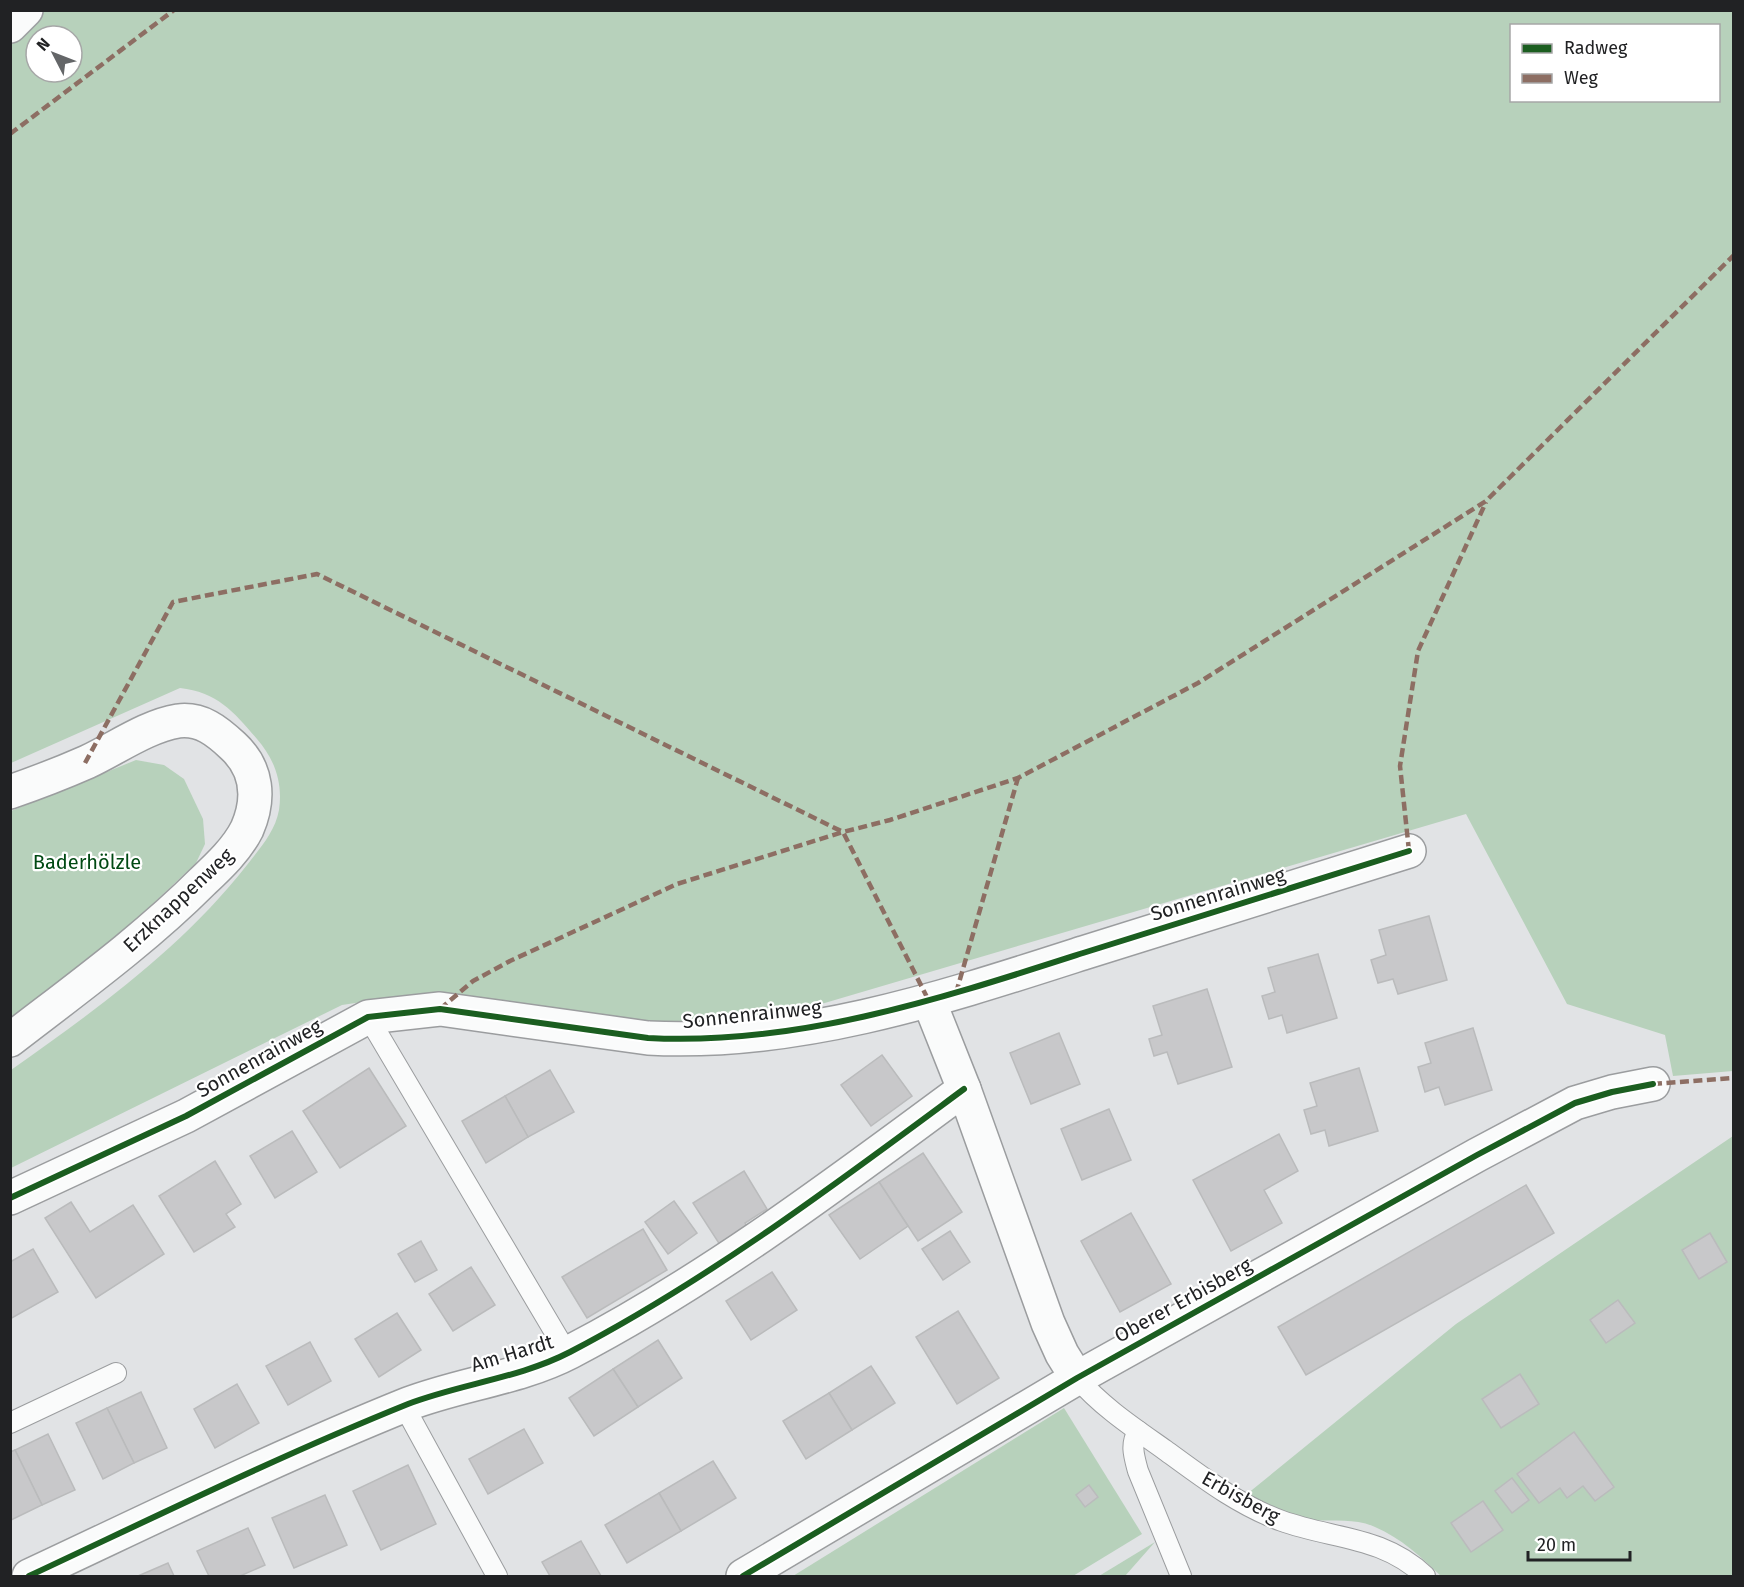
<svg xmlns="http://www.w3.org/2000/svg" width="1744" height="1587" font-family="'Fira Sans',sans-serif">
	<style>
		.green { fill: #b7d1bb; fill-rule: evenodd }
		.building { fill: #c8c8ca; stroke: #babbbc; stroke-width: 1.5 }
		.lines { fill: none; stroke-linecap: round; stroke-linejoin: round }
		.service-casing { stroke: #9b9d9f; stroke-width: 22 }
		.minor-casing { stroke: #9b9d9f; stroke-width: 36 }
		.secondary-casing { stroke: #9b9d9f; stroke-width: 36 }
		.service { stroke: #fafbfb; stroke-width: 20 }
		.minor { stroke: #fafbfb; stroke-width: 33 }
		.secondary { stroke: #fafbfb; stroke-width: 33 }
		.quiet { stroke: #8d6e63; stroke-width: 4.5; stroke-dasharray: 9 4.5; stroke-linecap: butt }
		.cycleway-casing { stroke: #fff; stroke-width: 10 }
		.cycleway { stroke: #1b5e20; stroke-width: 6 }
		.labels { text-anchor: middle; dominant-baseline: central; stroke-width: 4.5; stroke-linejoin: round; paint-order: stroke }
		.park-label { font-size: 20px; fill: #004913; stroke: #fff }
		.street-label { font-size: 20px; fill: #212224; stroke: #fff }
	</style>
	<rect width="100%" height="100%" fill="#e1e3e5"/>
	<g class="green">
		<path d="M45,10L1733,11V1071L1673,1076L1665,1035L1567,1004L1466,814L784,1015L672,1027L416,994L342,1005L11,1168V1070C96,1010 182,948 247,865C260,848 275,832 279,810C283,783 275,760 257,739C234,712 217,692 180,688L11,763L10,46ZM1512,26H1718V100H1512ZM36,36H72V72H36Z"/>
		<polygon points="136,760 164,765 184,779 203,819 205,844 196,863 120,935 11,1019 11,811"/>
		<path d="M1733,1136V1576H1441C1421,1557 1401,1538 1375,1527C1355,1518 1336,1522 1316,1520C1291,1519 1268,1505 1247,1494L1456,1324Z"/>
		<polygon points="1064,1408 1142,1534 1073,1576 793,1576"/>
		<polygon points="1155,1542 1125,1576 1099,1576"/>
	</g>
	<g class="building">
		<polygon points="1429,916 1447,980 1398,994 1393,979 1378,983 1371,960 1386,955 1379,930"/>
		<polygon points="1318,954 1337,1018 1287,1033 1282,1015 1269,1019 1262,996 1275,992 1268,968"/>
		<polygon points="1207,989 1232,1067 1178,1084 1167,1052 1154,1056 1149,1039 1162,1035 1153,1006"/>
		<polygon points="1473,1028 1492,1090 1445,1105 1439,1087 1425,1092 1418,1067 1431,1063 1425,1043"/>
		<polygon points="1059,1033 1080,1084 1031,1104 1010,1053"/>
		<polygon points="882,1055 912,1096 871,1126 841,1085"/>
		<polygon points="369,1068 406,1126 340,1168 303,1111"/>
		<polygon points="1359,1068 1378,1131 1329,1146 1325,1130 1311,1134 1304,1110 1317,1106 1310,1083"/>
		<polygon points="550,1070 574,1112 528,1137 505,1096"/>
		<polygon points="505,1096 528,1137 486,1163 462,1121"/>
		<polygon points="1109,1109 1131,1160 1082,1180 1061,1129"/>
		<polygon points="292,1131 317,1172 275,1198 250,1156"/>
		<polygon points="1279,1134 1298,1171 1264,1190 1282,1223 1231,1251 1193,1180"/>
		<polygon points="923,1153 962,1212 918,1241 879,1182"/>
		<polygon points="215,1161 241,1204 226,1214 235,1227 194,1252 159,1196"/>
		<polygon points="744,1171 767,1209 745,1223 749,1231 722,1248 693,1203"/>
		<polygon points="879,1182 908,1226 860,1259 829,1215"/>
		<polygon points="1526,1185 1554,1233 1306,1375 1278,1327"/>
		<polygon points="674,1201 697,1233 668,1254 645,1222"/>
		<polygon points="71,1202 90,1232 133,1205 164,1254 96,1298 45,1218"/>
		<polygon points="1131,1213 1171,1284 1120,1312 1081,1241"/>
		<polygon points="643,1229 667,1270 587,1318 562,1277"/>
		<polygon points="950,1231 970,1262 943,1280 922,1249"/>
		<polygon points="1710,1233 1727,1262 1699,1279 1682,1250"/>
		<polygon points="421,1241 437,1270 415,1282 398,1254"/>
		<polygon points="33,1249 58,1292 10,1319 10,1262"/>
		<polygon points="471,1267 495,1305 453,1331 429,1294"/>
		<polygon points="772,1272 797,1310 751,1340 726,1301"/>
		<polygon points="1618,1300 1635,1323 1606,1343 1590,1320"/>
		<polygon points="958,1311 999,1378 957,1404 916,1337"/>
		<polygon points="397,1313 421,1350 379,1377 355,1339"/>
		<polygon points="658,1340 682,1378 638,1407 613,1369"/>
		<polygon points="310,1342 331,1381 288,1405 266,1366"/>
		<polygon points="871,1366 895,1403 852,1430 829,1393"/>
		<polygon points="613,1369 638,1407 594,1436 569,1398"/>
		<polygon points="1520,1374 1539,1404 1501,1428 1482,1399"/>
		<polygon points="237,1384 259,1423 215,1448 194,1409"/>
		<polygon points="141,1392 167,1448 134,1463 107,1408"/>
		<polygon points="829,1393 852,1430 806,1459 783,1421"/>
		<polygon points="107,1408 134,1463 103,1479 76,1423"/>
		<polygon points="524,1429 543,1463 488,1494 469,1459"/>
		<polygon points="1574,1432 1614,1487 1595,1501 1583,1486 1567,1498 1560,1488 1539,1503 1517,1474"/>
		<polygon points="48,1434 75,1490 42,1505 15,1450"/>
		<polygon points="15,1450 42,1505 11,1520 10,1452"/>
		<polygon points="713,1461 736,1498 681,1531 659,1493"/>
		<polygon points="408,1465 436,1524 381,1550 353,1491"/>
		<polygon points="1512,1478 1529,1500 1512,1513 1495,1491"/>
		<polygon points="1089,1485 1098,1497 1085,1507 1076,1495"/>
		<polygon points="659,1493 681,1531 627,1563 605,1525"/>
		<polygon points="325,1495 347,1545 294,1568 272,1518"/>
		<polygon points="1483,1501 1503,1530 1471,1552 1451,1523"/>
		<polygon points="248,1528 265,1565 240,1576 209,1576 197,1551"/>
		<polygon points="581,1541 601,1576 550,1576 542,1562"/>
		<polygon points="168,1563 174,1576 138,1576"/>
	</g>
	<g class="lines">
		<g class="service-casing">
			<g id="service">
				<polyline points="368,1017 567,1353"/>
				<path d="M1077,1378C1102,1407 1134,1428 1165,1450C1202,1477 1238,1505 1282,1521C1332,1539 1383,1536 1425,1576"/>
				<polyline points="404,1406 497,1576"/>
				<polyline points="10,1423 116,1373"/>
				<path d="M1138,1431C1130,1445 1134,1456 1138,1471L1181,1576"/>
			</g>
		</g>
		<g class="minor-casing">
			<g id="minor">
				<path d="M10,792C36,783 62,773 87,762C115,749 147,726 178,721C201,718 217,731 233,746C258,769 260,799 247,829C237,849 219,866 203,881C144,940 76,989 10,1040"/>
				<polyline points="929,1001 964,1089 1048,1323 1062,1354 1077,1378"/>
				<path d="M10,1198L186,1116L368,1017L440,1009L648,1038C798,1046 943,998 1083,953C1192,919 1301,885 1409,851"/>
				<path d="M29,1576C155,1517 279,1456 408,1404C460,1384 520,1378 570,1352C710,1279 837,1183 964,1089"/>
				<polyline points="743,1576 1077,1378 1477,1155 1575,1103 1612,1092 1653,1084"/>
			</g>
		</g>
		<g class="secondary-casing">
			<polyline id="secondary" points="10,26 26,10"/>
		</g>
		<use href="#service" class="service"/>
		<use href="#minor" class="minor"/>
		<use href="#secondary" class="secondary"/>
		<g class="quiet">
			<polyline points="10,134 174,10"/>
			<polyline points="85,763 173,602 317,574 843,832 929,1001"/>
			<polyline points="1409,851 1400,766 1418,651 1486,502"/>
			<polyline points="956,993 1018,778"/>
			<polyline points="440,1009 473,981 510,961 677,884 843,832 890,820 1018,778 1198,683 1486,501 1734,255"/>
			<polyline points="1653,1084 1734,1078"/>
		</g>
		<g class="cycleway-casing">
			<g id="cycleway">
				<path d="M10,1198L186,1116L368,1017L440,1009L648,1038C798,1046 943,998 1083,953C1192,919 1301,885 1409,851"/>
				<path d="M29,1576C155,1517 279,1456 408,1404C460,1384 520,1378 570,1352C710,1279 837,1183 964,1089"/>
				<polyline points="743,1576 1077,1378 1477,1155 1575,1103 1612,1092 1653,1084"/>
			</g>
		</g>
		<use href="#cycleway" class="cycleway"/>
	</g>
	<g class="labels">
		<g class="park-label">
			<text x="87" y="862">Baderhölzle</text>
		</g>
		<g class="street-label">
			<text transform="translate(1218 894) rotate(-17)">Sonnenrainweg</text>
			<text transform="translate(178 900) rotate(-43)">Erzknappenweg</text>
			<text transform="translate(752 1014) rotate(-6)">Sonnenrainweg</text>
			<text transform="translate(259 1058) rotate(-29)">Sonnenrainweg</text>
			<text transform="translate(1183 1300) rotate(-29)">Oberer Erbisberg</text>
			<text transform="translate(512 1353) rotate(-17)">Am Hardt</text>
			<text transform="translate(1241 1497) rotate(29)">Erbisberg</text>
		</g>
	</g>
	<rect width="1744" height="1587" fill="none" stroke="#212224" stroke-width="24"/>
	<rect x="1510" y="24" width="210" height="78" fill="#ffffff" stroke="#a6a7a7" stroke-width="1.5"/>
	<rect x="1522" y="44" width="30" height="9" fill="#1b5e20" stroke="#a6a7a7" stroke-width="1.5"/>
	<text x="1564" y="54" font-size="18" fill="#212224">Radweg</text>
	<rect x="1522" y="74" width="30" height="9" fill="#8d6e63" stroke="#a6a7a7" stroke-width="1.5"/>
	<text x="1564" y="84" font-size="18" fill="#212224">Weg</text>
	<g transform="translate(54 54) rotate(312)"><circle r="28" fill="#ffffff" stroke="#a6a7a7" stroke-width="1.5"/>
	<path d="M0-4.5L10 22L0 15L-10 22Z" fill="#646668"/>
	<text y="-9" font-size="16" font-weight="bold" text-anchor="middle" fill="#212224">N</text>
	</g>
	<path d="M1528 1551v9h102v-9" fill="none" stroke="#212224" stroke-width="3"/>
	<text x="1537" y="1551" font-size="18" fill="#212224" stroke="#ffffff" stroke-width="4.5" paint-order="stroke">20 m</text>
</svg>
